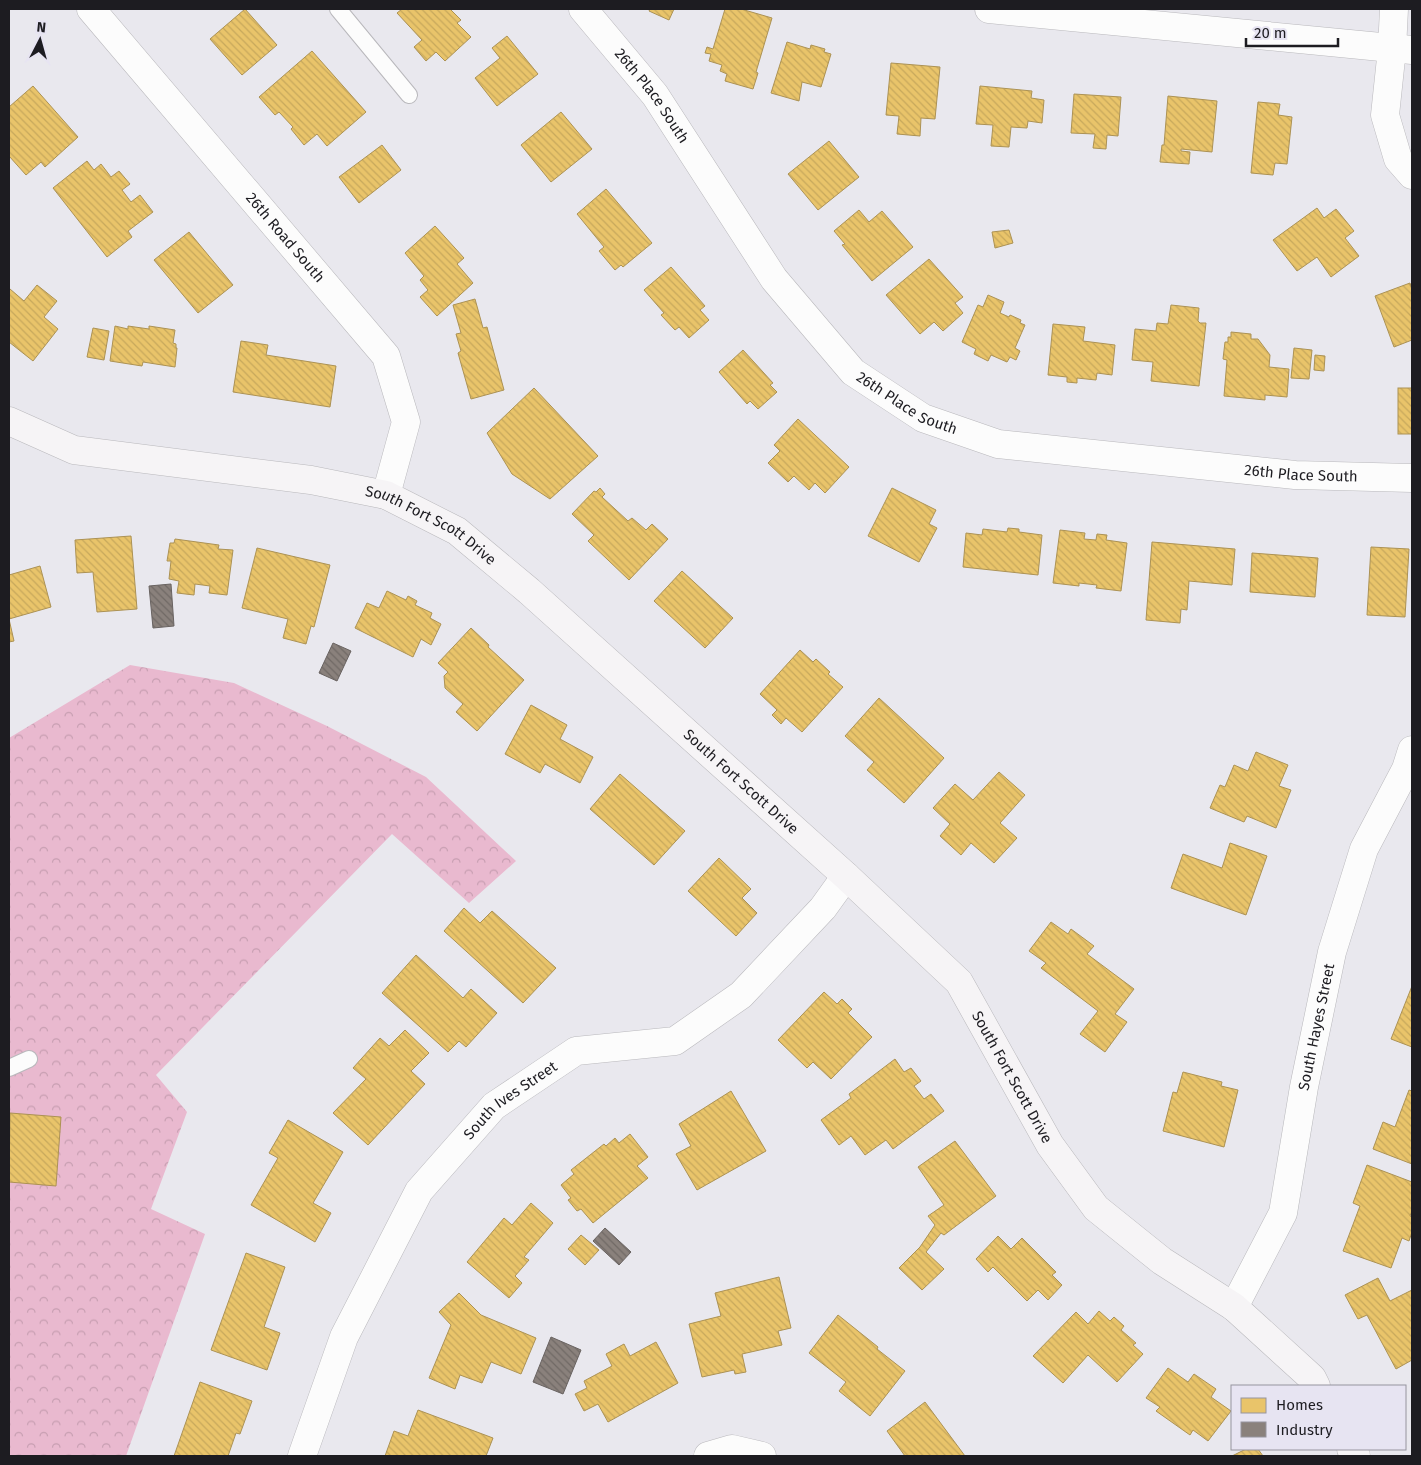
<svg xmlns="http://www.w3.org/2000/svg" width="1421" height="1465" font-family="'Fira Sans',sans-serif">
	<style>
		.forest { fill: url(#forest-crowns) }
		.homes { fill: url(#homes-back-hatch); stroke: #ac9254 }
		.industry { fill: url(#industry-back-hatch); stroke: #696361 }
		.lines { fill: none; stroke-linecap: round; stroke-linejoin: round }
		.lane-casing { stroke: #b9b8bc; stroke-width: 18 }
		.street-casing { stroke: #b9b8bc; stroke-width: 29 }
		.secondary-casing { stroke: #b9b8bc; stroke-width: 29 }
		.lane { stroke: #fcfcfc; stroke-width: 16 }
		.street { stroke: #fcfcfc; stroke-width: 28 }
		.secondary { stroke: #f6f4f6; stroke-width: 28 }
		.labels { text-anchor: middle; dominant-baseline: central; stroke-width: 5; stroke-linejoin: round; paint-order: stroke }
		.street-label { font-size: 15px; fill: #1d1c21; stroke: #e7e4f2 }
	</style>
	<defs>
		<pattern id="forest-crowns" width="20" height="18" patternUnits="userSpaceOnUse" patternTransform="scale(1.25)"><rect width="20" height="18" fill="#e9b9cf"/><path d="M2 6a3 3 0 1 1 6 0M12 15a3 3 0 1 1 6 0" fill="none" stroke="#c79eb1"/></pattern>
		<pattern id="homes-back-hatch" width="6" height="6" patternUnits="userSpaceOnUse" patternTransform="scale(1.25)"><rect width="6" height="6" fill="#e9c46a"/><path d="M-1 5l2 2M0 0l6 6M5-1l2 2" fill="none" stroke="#c7a85c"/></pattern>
		<pattern id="industry-back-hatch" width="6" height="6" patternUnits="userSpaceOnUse" patternTransform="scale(1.25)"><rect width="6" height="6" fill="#8a817c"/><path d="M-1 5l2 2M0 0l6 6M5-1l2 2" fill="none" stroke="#706965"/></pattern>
	</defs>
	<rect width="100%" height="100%" fill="#e9e8ee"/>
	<polygon class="forest" points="130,665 234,683 327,726 426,777 516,861 469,903 392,834 156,1075 187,1112 151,1209 205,1234 126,1456 9,1456 9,738"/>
	<g class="homes">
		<polygon points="245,9 277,45 242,75 210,39"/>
		<polygon points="402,9 450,9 461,20 457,23 471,37 445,61 436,52 426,61 414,47 422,40 397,13"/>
		<polygon points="650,9 674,9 669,20 649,11"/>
		<polygon points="725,9 741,9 772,18 756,72 758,73 753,89 725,81 727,74 720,71 722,65 709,61 711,54 705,53 707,47 713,49"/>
		<polygon points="507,36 538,74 497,106 475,78 500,58 492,48"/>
		<polygon points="787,42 810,49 811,45 825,49 824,52 831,54 821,87 802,82 799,101 771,93"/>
		<polygon points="312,51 366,112 327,146 317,134 304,145 291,129 293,127 279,112 275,115 259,97"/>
		<polygon points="891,63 940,67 935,119 921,118 920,136 897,134 899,116 886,115"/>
		<polygon points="33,86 78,137 45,167 41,162 26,175 9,156 9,107"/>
		<polygon points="980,86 1032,91 1031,98 1044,100 1042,123 1028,121 1027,128 1011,127 1009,147 991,146 993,125 976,124"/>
		<polygon points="1074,94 1121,97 1118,136 1107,135 1106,149 1093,148 1095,134 1071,133"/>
		<polygon points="1168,96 1217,101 1212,152 1181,149 1181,151 1190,152 1189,164 1160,162 1162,145 1164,145"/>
		<polygon points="1258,102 1280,104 1278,115 1292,117 1287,164 1275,163 1273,175 1251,173"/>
		<polygon points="561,112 592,149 551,182 521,145"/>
		<polygon points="829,141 859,177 818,210 788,174"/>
		<polygon points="382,145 401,170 359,203 339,177"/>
		<polygon points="87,161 94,170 101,164 111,177 119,171 130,184 122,190 131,202 140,195 153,212 128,231 132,237 107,257 53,188"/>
		<polygon points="606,189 652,243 623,267 621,265 615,270 599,251 604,247 577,214"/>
		<polygon points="1317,208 1324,218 1336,209 1354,231 1345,238 1359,256 1331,277 1317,257 1297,271 1273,240"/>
		<polygon points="859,210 869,222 882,211 913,247 872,281 842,245 845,244 834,231"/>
		<polygon points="435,226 464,258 457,264 473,283 437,316 420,297 428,290 420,280 424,276 405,253"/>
		<polygon points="1009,230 1013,243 995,248 992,232"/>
		<polygon points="189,232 233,285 198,313 154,260"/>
		<polygon points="929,259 963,297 955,303 963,313 943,331 934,322 920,334 886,295"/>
		<polygon points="671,267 705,306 700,310 709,320 689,338 679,327 675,330 661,315 664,313 644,290"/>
		<polygon points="1410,283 1412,290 1412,340 1394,347 1375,296"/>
		<polygon points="37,285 57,301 44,317 58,329 33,361 9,342 9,291 10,289 24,301"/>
		<polygon points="988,295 1004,302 1000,313 1009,317 1010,315 1021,320 1020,323 1025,325 1015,348 1020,351 1016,360 1010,357 1007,362 991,355 988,361 974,354 976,349 962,342 978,305 983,307"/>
		<polygon points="475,299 483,328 487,327 504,390 471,399 458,353 461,351 456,334 461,333 453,305"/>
		<polygon points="1171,305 1199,308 1198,321 1200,323 1206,323 1199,386 1151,381 1153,362 1132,360 1135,329 1156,331 1157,323 1168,324"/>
		<polygon points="1053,324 1085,327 1083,341 1115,345 1112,375 1097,373 1096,380 1077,378 1077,383 1067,382 1067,377 1048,375"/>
		<polygon points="115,326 128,329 128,326 149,329 149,326 175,330 173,343 176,344 176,348 177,348 175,367 143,362 142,366 110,361"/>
		<polygon points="93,328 109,331 104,360 87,357"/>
		<polygon points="1231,332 1251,334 1251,339 1258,339 1270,355 1269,367 1289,369 1287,397 1265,395 1265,400 1224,396 1227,360 1223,359 1225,342 1228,342 1228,337 1231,337"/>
		<polygon points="241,341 268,345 266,355 336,366 330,407 233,392"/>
		<polygon points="1294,348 1312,350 1309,379 1291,378"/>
		<polygon points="743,350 773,383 770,385 777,392 758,409 750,401 747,404 719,372"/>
		<polygon points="1315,355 1325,356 1324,371 1314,370"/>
		<polygon points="534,388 598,456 550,499 512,474 487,433"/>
		<rect x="1398" y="388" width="14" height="46"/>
		<polygon points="798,419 849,467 825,493 815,483 809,490 794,476 788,482 768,463 780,451 774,445"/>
		<polygon points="600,488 605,494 602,497 628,521 632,518 646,530 652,524 668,539 629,580 588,541 594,535 572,514 594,491 596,492"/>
		<polygon points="892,488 936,510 929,524 937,528 919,562 868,536"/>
		<polygon points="1008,528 1019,529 1019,532 1042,535 1038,575 963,567 966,533 982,535 983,529 1007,532"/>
		<polygon points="1060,530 1085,533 1084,539 1096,540 1097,534 1107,535 1106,540 1127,543 1121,591 1096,588 1097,585 1079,583 1079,586 1053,583"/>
		<polygon points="131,536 137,609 97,612 93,572 77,573 75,540"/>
		<polygon points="175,539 219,545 218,549 233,550 227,595 209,593 210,586 195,584 194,595 177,593 179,581 169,579 171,561 167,561 170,543 174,543"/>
		<polygon points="1152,542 1235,549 1232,585 1189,581 1187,610 1181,609 1180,623 1146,620"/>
		<polygon points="1371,547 1409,549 1405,617 1367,615"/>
		<polygon points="257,548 330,565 314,627 311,626 306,644 283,638 288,619 242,608"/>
		<polygon points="1252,553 1318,558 1315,597 1250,592"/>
		<polygon points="40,566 51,607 9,619 9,575"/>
		<polygon points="682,571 733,618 705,648 654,601"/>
		<polygon points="387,591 406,600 408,596 417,601 415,605 432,613 430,618 441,624 431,645 421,639 413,657 355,628 367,603 379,608"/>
		<polygon points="9,619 14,641 9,642"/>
		<polygon points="471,628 489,645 488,647 524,680 477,731 456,712 463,704 445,688 444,676 448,672 438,663"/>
		<polygon points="800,650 813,662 816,659 830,672 828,674 843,687 802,732 786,718 781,724 772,715 777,710 760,694"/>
		<polygon points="879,698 944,758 904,803 867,770 874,762 845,736"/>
		<polygon points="531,705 567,725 560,739 593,757 580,783 545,764 540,773 505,754"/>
		<polygon points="1256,752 1288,765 1279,786 1291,790 1276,828 1247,816 1244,822 1210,808 1220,785 1225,787 1234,765 1248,771"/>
		<polygon points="999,772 1025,795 1000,823 1017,838 994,863 971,843 961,855 940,836 950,824 933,808 955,784 973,800"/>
		<polygon points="620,774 685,831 654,865 590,809"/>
		<polygon points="1230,843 1267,856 1246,915 1171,888 1183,854 1222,868"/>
		<polygon points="719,858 751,889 742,898 757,913 736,936 688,891"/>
		<polygon points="464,908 480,923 492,911 556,968 523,1003 444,931"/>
		<polygon points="1051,922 1068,934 1071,929 1094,946 1087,954 1134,989 1115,1014 1127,1022 1105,1052 1080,1034 1098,1011 1041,968 1046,963 1029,951"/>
		<polygon points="416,955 463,998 471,989 497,1013 466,1047 459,1041 448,1052 382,993"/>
		<polygon points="1412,986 1412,1047 1391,1039"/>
		<polygon points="824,992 837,1004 842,999 852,1009 848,1013 872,1037 831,1079 813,1062 807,1068 778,1040"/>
		<polygon points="405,1030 429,1053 411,1071 425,1084 368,1145 333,1113 366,1079 353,1068 380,1038 389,1046"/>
		<polygon points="895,1059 904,1072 911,1068 921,1081 914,1086 924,1099 931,1094 944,1111 893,1149 886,1140 865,1155 851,1136 839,1145 821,1120 851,1098 849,1094"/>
		<polygon points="1183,1072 1222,1082 1221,1086 1238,1090 1224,1147 1163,1131 1173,1092 1177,1093"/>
		<polygon points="1409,1090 1412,1091 1412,1164 1373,1149 1383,1122 1395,1127"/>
		<polygon points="731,1091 766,1151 697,1190 676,1154 691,1146 679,1124"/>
		<polygon points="10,1113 61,1117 56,1186 9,1182"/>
		<polygon points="288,1120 343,1152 313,1203 331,1213 315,1242 251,1205 278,1158 269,1153"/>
		<polygon points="630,1134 648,1157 637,1166 648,1178 593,1223 581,1209 577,1211 568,1200 571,1198 561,1185 574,1174 571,1170 604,1144 606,1146 615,1138 619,1143"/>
		<polygon points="955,1141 996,1196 944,1235 941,1233 926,1252 944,1269 922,1290 899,1268 920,1247 935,1225 928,1216 944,1205 918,1167"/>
		<polygon points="1367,1165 1412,1182 1412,1211 1410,1216 1412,1217 1412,1232 1409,1241 1402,1238 1391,1268 1343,1251 1360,1206 1353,1203"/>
		<polygon points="531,1203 553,1223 524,1257 529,1260 515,1276 522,1283 509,1298 467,1262 504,1218 512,1225"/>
		<polygon points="581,1235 599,1250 585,1265 568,1249"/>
		<polygon points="998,1236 1011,1249 1022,1238 1056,1272 1052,1275 1062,1285 1048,1300 1038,1290 1027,1301 993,1267 988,1272 976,1259"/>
		<polygon points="246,1253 285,1267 264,1327 280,1333 267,1370 211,1350"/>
		<polygon points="779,1277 791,1328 778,1331 782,1345 742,1354 746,1372 735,1374 734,1370 702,1377 689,1324 721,1316 715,1293"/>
		<polygon points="1378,1278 1390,1301 1412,1290 1412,1360 1396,1369 1367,1315 1358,1319 1345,1295"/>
		<polygon points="459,1293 481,1315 536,1338 521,1374 491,1362 482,1383 460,1375 455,1389 429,1378 451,1325 439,1312"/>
		<polygon points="1099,1311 1110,1321 1114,1317 1124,1326 1121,1330 1136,1343 1133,1345 1143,1354 1117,1382 1088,1355 1063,1383 1033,1356 1076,1312 1088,1324"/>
		<polygon points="838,1315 878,1347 877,1349 905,1371 870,1416 839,1391 846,1382 809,1353"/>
		<polygon points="656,1342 678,1383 608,1422 598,1404 584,1411 575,1394 587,1388 584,1381 612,1366 606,1354 624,1344 630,1356"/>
		<polygon points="1168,1368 1188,1382 1194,1374 1216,1389 1211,1397 1231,1411 1208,1441 1193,1430 1190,1435 1156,1411 1160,1407 1146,1398"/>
		<polygon points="200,1382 252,1401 240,1434 236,1433 228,1456 174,1456"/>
		<polygon points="925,1402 965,1456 905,1456 887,1431"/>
		<polygon points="418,1410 493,1438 486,1456 385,1456 394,1431 408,1436"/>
		<polygon points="1246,1449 1258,1449 1263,1456 1232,1456"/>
	</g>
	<g class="industry">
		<polygon points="171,584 174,626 153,628 149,586"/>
		<polygon points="333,643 351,651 337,681 319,673"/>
		<polygon points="605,1228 631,1252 619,1265 593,1241"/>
		<polygon points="551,1337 581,1350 563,1394 533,1382"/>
	</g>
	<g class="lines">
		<g class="lane-casing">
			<g id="lane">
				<polyline points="338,9 409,95"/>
				<polyline points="9,1068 29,1059"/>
			</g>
		</g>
		<g class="street-casing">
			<g id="street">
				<path id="s1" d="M91,9L386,356L406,422L386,495"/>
				<path id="s2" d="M583,9L655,95L774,279L853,372L923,418L998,444L1295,475L1412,478"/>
				<polyline points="989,9 1412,50"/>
				<polyline points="1394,9 1392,49 1385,115 1398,159 1412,175"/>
				<path id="s3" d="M1234,1307L1283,1213L1304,1087L1332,952L1364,849L1406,769L1412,750"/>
				<path id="s4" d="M302,1456L344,1337L419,1191L494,1106L576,1051L675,1041L741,995L823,908L846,876"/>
				<polyline points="708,1456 732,1449 762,1456"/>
			</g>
		</g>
		<g class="secondary-casing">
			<g id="secondary">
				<path id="s5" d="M9,421L74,450L311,480L386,495L457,531L529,591L846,876L959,982L1050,1145L1096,1208L1162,1261L1234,1307L1312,1378L1316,1386"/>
				<polyline points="1351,1449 1356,1456"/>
			</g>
		</g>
		<use href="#lane" class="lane"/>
		<use href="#street" class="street"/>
		<use href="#secondary" class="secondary"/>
	</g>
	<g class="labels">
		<g class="street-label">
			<text stroke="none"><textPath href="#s2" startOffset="111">26th Place South</textPath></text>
			<text stroke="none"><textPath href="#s1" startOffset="300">26th Road South</textPath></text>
			<text stroke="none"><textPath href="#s2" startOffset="516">26th Place South</textPath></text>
			<text stroke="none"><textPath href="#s2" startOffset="921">26th Place South</textPath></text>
			<text stroke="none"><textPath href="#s5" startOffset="440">South Fort Scott Drive</textPath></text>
			<text stroke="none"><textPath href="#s5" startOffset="845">South Fort Scott Drive</textPath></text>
			<text stroke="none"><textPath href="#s3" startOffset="295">South Hayes Street</textPath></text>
			<text stroke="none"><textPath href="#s5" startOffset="1250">South Fort Scott Drive</textPath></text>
			<text stroke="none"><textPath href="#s4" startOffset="420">South Ives Street</textPath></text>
		</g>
	</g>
	<rect width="1421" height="1465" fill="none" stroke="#1d1c21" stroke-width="20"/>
	<rect x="1231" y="1385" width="175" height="65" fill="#e7e4f2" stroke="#96949e"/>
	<rect x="1241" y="1398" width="25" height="15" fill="#e9c46a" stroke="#96949e"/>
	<text x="1276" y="1410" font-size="15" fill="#1d1c21">Homes</text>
	<rect x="1241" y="1422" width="25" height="15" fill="#8a817c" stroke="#96949e"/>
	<text x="1276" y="1435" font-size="15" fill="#1d1c21">Industry</text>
	<g transform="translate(40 40) rotate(6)" stroke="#e7e4f2" stroke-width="4" paint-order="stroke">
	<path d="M0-4L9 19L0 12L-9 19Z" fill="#1d1c21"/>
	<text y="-8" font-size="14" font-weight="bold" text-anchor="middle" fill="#1d1c21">N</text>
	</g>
	<path d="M1246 38v8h92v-8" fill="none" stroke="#1d1c21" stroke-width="2.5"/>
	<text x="1254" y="38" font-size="15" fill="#1d1c21" stroke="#e7e4f2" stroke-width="4" paint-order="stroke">20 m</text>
</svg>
